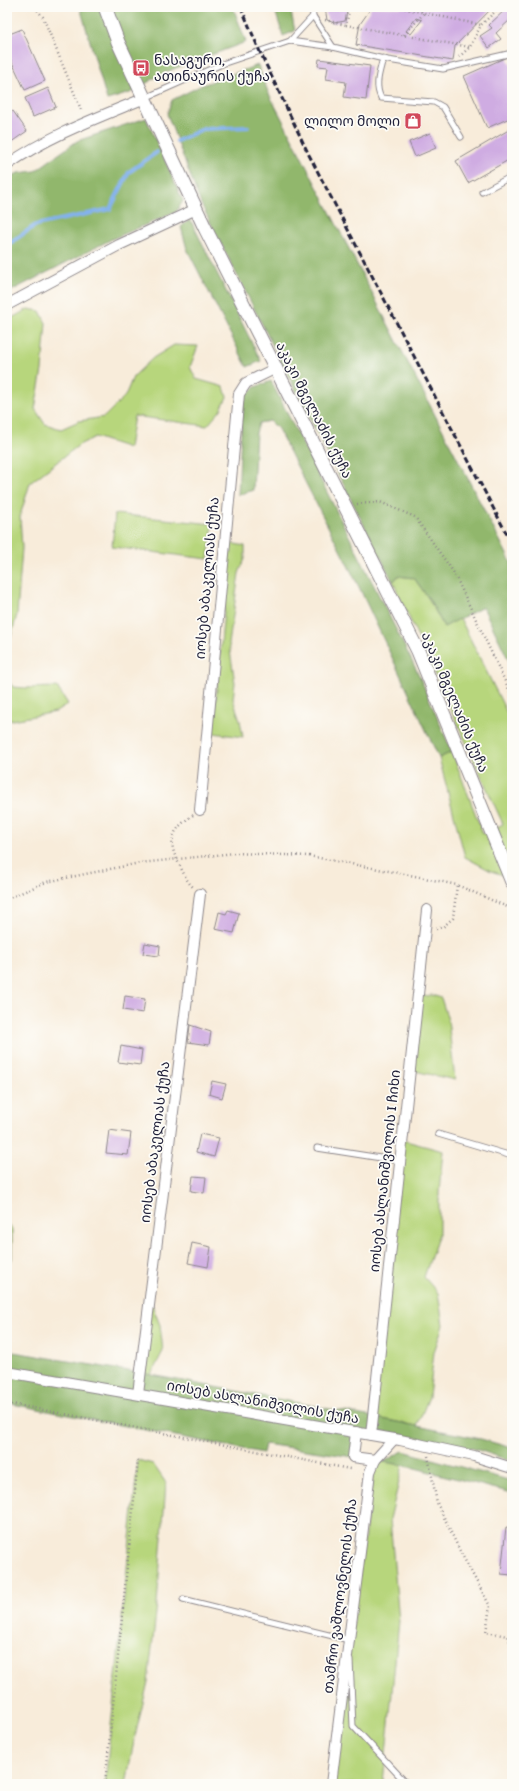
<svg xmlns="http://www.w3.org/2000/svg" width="519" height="1791" font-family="Itim,'Noto Sans Georgian',sans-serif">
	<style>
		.green { fill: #b7d67c; stroke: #6c7c5c }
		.forest { fill: #91b76c; stroke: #5a6c54 }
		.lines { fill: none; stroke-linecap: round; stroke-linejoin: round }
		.stream { stroke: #83b2ee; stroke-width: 4 }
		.building { fill: #cface2; fill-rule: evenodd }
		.service-casing { stroke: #8d878a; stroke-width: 7 }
		.minor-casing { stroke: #8d878a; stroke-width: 12 }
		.tertiary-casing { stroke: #8d878a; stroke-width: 15 }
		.path { stroke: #8d878a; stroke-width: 2.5; stroke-dasharray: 1 3; stroke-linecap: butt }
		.service { stroke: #fff; stroke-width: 5 }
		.minor { stroke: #fff; stroke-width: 10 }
		.tertiary { stroke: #fff; stroke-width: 13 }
		.rail { stroke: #22223b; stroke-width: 3; stroke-dasharray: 6 3; stroke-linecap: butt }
		.labels { text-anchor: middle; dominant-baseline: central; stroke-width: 3.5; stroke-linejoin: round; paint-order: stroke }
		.poi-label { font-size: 14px; fill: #22223b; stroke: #fdfcf7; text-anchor: start }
		.street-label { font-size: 14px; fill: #22223b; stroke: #fdfcf7 }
	</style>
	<rect width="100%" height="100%" fill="#fdfcf7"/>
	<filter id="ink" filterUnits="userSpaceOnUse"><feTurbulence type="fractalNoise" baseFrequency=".025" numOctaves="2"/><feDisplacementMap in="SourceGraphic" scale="8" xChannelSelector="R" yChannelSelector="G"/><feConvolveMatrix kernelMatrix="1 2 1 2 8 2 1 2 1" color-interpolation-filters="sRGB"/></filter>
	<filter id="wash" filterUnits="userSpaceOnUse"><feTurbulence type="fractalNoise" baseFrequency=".012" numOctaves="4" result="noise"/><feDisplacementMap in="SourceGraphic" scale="16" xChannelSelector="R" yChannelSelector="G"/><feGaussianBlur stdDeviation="0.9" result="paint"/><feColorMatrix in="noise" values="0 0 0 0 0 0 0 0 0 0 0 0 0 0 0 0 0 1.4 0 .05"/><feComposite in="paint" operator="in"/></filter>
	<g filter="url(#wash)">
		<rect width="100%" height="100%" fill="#f8ecda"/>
		<g class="green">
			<polygon points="28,309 40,311 46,323 42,370 35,409 45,424 61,429 79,421 104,417 125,396 133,377 153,358 174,345 198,346 190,367 196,379 224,387 227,397 220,411 207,426 134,416 129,448 95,437 79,445 30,483 20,516 22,548 17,615 7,650 7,330 10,319"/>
			<polygon points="115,514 213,524 208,559 112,547"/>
			<polygon points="230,543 245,546 245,559 239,573 229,644 235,683 233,699 240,720 243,737 213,733"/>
			<polygon points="398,576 414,578 429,599 444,627 460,618 512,723 512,878 491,871 465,857 439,758 452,752 483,834 503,824 393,582"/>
			<polygon points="7,679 13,687 26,688 57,687 68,704 56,712 7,721"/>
			<polygon points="432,995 441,998 448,1020 455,1080 410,1070 418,997"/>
			<polygon points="402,1140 443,1151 439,1192 439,1234 424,1277 438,1293 443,1325 434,1352 429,1397 417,1426 372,1417"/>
			<polygon points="7,1225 12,1229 12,1259 7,1267"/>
			<polygon points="150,1300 160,1325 163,1351 151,1375 141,1373"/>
			<polygon points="138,1460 153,1464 166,1483 157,1604 148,1682 134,1741 126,1784 105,1784"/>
			<polygon points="375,1460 403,1465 390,1519 399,1621 383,1784 331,1784"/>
		</g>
		<g class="forest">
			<polygon points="80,7 233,7 246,42 176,68 158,76 130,93 107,100"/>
			<polygon points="274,7 290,7 295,31 283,36"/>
			<polygon points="258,65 268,92 512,564 512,667 483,607 444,627 429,599 414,578 398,576 393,582 201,204 167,114 172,100 202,85"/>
			<polygon points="146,118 183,201 176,212 112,239 7,293 7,179 18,173 35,171 77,141"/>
			<polygon points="190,219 261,361 247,367 187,249 181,227"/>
			<polygon points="271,381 419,675 452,752 439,758 359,587 278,429 270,421 259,423 256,433 253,490 238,495 242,412 245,395 255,387"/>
			<polygon points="7,1351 141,1373 372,1417 371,1435 356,1432 353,1457 265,1444 263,1453 7,1403"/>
			<polygon points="378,1418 481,1439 512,1448 512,1461 475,1449 376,1430"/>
			<polygon points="403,1451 512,1481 512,1493 403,1465 383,1462"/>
		</g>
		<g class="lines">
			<g class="stream">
				<polyline points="177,141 203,129 248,127"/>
				<polyline points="7,245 36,225 110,209 129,172 157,152"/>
			</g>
		</g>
		<g id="blocks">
			<g class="building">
				<polygon points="325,7 348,7 345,21 334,23 327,20"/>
				<path d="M372,7L425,8L493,7L455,46L453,61L356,45L360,24ZM416,18L422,20L411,34L406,31Z"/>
				<polygon points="508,7 512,7 512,18 496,33 501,39 489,48 480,36 492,28 489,25"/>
				<polygon points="22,29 45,81 25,90 11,60 7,62 7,35"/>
				<polygon points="507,57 512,68 512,117 487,128 464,76"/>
				<polygon points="319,59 370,66 366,100 344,97 346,82 326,79 328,67 318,66"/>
				<polygon points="48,88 56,107 33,117 25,98"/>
				<polygon points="13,111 27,131 7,145 7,115"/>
				<polygon points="512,128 512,158 468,183 456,161"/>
				<polygon points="430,133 436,148 415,157 409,142"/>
				<polygon points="228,910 239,913 234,933 215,929 219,912 226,914"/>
				<polygon points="145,943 160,946 159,956 143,954"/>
				<polygon points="125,996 145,999 143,1013 123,1010"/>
				<polygon points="190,1025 211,1032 209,1045 188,1042"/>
				<polygon points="121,1046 142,1050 140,1065 118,1062"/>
				<polygon points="212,1081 226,1084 222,1098 209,1094"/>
				<polygon points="109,1130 131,1133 128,1155 106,1153"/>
				<polygon points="200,1134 219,1138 214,1157 196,1152"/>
				<polygon points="193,1176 206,1177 204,1193 191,1191"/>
				<polygon points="192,1243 211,1247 208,1267 188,1263"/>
				<polygon points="506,1527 512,1528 512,1575 501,1574"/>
			</g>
		</g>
	</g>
	<g filter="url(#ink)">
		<use href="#blocks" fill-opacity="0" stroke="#8d878a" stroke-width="1"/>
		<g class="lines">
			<g class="service-casing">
				<g id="service">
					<polyline points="312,7 313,16 333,47"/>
					<polyline points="290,41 313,16"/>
					<path d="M383,58C380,72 374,84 381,98L434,102L443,107L461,137"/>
					<polyline points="145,98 222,64 290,41 333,47 388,60 443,69 512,53"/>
					<polyline points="482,192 512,176"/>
					<polyline points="438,1134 512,1156"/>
					<polyline points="317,1148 400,1161"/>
					<polyline points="183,1599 349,1640"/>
					<polyline points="350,1660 353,1726 407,1784"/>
				</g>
			</g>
			<g class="minor-casing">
				<g id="minor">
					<path d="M7,165C50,135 97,118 145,98"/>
					<polyline points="7,305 119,245 196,209"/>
					<polyline points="200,810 239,394 246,383 276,368"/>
					<polyline points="7,1372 400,1440 474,1456 512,1468"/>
					<polyline points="138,1394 200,894"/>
					<polyline points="371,1435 427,910"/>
					<polyline points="375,1460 394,1439"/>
					<polyline points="331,1784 370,1472 375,1460 353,1457 356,1432"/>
				</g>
			</g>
			<g class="tertiary-casing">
				<polyline id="tertiary" points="105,7 118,42 205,228 418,651 512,882"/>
			</g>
			<g class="path">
				<polyline points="35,7 43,17 82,112"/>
				<polyline points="397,7 481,25"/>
				<polyline points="421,11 424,7"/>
				<polyline points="325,20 346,25 350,7"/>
				<polyline points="346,25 470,47"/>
				<polyline points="404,35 425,12"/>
				<polyline points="459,57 470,47 481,25 500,7"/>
				<polyline points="357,504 380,502 415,517 454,573 512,696"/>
				<path d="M193,815C170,831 167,842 180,866C184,874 187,882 194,888"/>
				<polyline points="7,899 46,882 140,863 235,853 309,856 415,876 457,885 512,909"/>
				<polyline points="436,929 443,927 453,918 457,885"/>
				<polyline points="7,1403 350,1469"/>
				<polyline points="428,1456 437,1503 461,1553 490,1606 486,1632 507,1636 512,1646"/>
				<polyline points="105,1784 138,1460"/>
			</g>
			<use href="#service" class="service"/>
			<use href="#minor" class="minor"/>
			<use href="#tertiary" class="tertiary"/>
			<polyline class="rail" points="241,7 260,52 309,155 512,544"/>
		</g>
	</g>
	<defs>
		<g id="bus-square" transform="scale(0.9)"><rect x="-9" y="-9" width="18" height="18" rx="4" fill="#d1495b" stroke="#fdfcf7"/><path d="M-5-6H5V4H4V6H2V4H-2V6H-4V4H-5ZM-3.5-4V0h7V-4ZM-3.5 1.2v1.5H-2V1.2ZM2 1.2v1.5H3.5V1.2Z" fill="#fff"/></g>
		<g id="shop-square" transform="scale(0.9)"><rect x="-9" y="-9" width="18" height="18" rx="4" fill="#d1495b" stroke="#fdfcf7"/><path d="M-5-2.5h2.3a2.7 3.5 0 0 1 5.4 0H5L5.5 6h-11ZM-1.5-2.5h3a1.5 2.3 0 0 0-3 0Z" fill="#fff"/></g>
	</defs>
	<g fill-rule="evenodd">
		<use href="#bus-square" x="141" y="68"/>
		<use href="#shop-square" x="413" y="121"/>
	</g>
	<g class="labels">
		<g class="poi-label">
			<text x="154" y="60">ნასაგური,<tspan x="154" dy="16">ათინაურის ქუჩა</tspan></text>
			<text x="400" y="121" text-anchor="end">ლილო მოლი</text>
		</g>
		<g class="street-label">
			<text transform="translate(314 410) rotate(63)">აკაკი მგელაძის ქუჩა</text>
			<text transform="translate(207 578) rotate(-85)">იოსებ აბაკელიას ქუჩა</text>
			<text transform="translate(455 702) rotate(67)">აკაკი მგელაძის ქუჩა</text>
			<text transform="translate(155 1142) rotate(-83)">იოსებ აბაკელიას ქუჩა</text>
			<text transform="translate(385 1171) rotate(-84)">იოსებ ასლანიშვილის I ჩიხი</text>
			<text transform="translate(263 1402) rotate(10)">იოსებ ასლანიშვილის ქუჩა</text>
			<text transform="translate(340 1596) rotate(-83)">თამრო ვაშლოვნელის ქუჩა</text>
		</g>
	</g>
	<rect width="519" height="1791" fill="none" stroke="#fdfcf7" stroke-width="24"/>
</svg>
